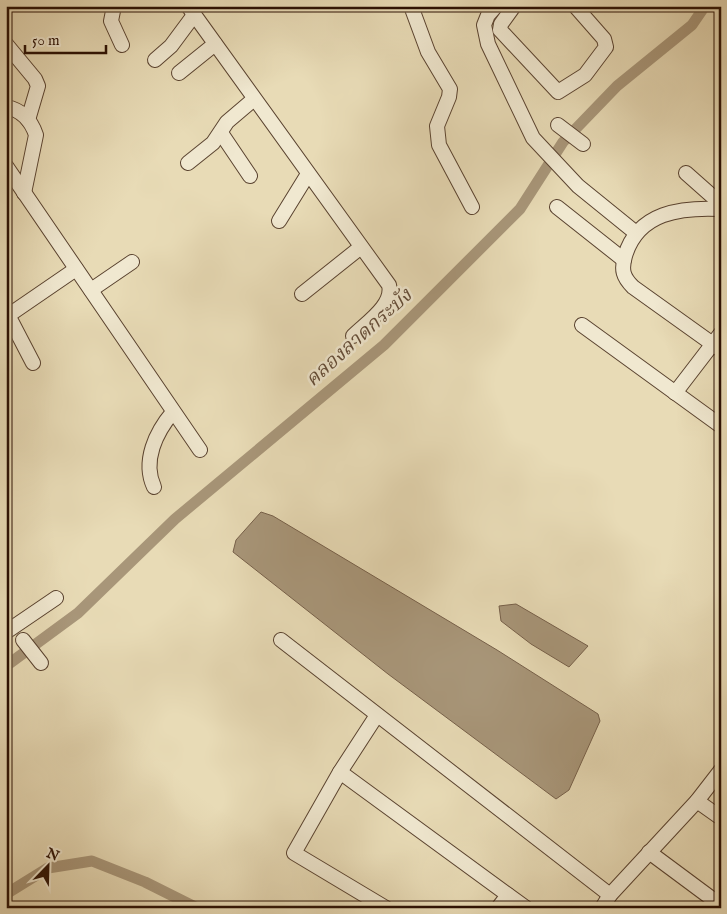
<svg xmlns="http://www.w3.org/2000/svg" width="727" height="914" font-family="'IM FELL English','Noto Serif Thai',serif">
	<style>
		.water { fill: #a89679; stroke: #76604a }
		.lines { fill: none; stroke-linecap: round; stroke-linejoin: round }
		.canal { stroke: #a89679; stroke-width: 11 }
		.minor-casing { stroke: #5a4330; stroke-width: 16 }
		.minor { stroke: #f0e8d0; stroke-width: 14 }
		.labels { text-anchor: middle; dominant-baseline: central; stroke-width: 5; stroke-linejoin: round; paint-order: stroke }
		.water-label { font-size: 20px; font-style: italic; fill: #634c38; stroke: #f0e8d0 }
	</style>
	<rect width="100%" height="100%" fill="#e8dbb6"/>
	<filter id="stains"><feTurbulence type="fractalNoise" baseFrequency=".004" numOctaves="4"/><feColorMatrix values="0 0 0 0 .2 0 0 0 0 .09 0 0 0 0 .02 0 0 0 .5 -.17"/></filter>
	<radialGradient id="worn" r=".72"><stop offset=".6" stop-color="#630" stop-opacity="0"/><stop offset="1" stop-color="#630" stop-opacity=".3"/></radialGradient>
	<g class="water">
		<polygon points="261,512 273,516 497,650 598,714 600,721 569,790 556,799 388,674 233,552 236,540"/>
		<polygon points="516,604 588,646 569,667 531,644 501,621 499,606"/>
	</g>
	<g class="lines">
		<g class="canal">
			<polyline points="6,666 78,613 175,519 384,345 520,209 563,142 617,86 692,25 705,6"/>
			<polyline points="6,894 48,868 92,861 145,882 197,908"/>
		</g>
		<g class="minor-casing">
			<g id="minor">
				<polyline points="114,6 111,21 122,45"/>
				<path d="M188,6L389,285C394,305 366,323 353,336"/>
				<polyline points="411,6 428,52 450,89 449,97 437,126 439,145 472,207"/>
				<polyline points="496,6 488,15 484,25 488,44 533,138 578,186 636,233"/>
				<polyline points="514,6 501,24 500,30 558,92 585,75 606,47 604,39 575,6"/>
				<polyline points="6,44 35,79 38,86 28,120"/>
				<polyline points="155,60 171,46 194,15"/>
				<polyline points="179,73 215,44"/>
				<path d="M6,107C22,110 31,120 36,135L24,193"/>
				<polyline points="558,125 583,144"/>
				<polyline points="221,133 250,176"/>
				<polyline points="188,163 213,143 227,122 254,99"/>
				<polyline points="6,166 200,450"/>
				<polyline points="686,173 721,204"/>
				<polyline points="557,207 624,260"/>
				<path d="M721,209C681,207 638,212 625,256C621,270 623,277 633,287L721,350"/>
				<polyline points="279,221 308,174"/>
				<polyline points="91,290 132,262"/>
				<polyline points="302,294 361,247"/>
				<polyline points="8,315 33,363"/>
				<polyline points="6,317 76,269"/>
				<polyline points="582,325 721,426"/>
				<polyline points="675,393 721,333"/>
				<path d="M154,487C142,461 156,432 173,412"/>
				<polyline points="6,632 56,598"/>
				<polyline points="23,640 41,663"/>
				<polyline points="281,640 610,895"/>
				<polyline points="340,772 377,715"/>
				<polyline points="697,801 721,818"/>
				<polyline points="649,852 719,904"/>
				<polyline points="386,908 294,853 340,772 526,908"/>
				<polyline points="498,908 508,895"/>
				<polyline points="602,908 610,895 697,801 721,770"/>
			</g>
		</g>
		<use href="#minor" class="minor"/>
	</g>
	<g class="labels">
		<g class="water-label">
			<text transform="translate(359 338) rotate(-42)">คลองลาดกระบัง</text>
		</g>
	</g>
	<rect width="727" height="914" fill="none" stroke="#e8dbb6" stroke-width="25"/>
	<rect x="8" y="8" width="712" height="899" fill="none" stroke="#2b1003" stroke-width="2.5"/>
	<rect x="12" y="12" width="702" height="889" fill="none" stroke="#2b1003"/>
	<g transform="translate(48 866) rotate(23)" stroke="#f0e8d0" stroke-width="4" paint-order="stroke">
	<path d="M0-4L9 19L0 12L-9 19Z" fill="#2b1003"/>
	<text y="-8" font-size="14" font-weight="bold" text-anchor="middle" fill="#2b1003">N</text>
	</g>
	<path d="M25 45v8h81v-8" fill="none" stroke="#2b1003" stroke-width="2.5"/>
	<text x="32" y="45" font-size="15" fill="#2b1003" stroke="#f0e8d0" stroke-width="4" paint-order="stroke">50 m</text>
	<rect width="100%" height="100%" filter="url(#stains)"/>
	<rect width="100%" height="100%" fill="url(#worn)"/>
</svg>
